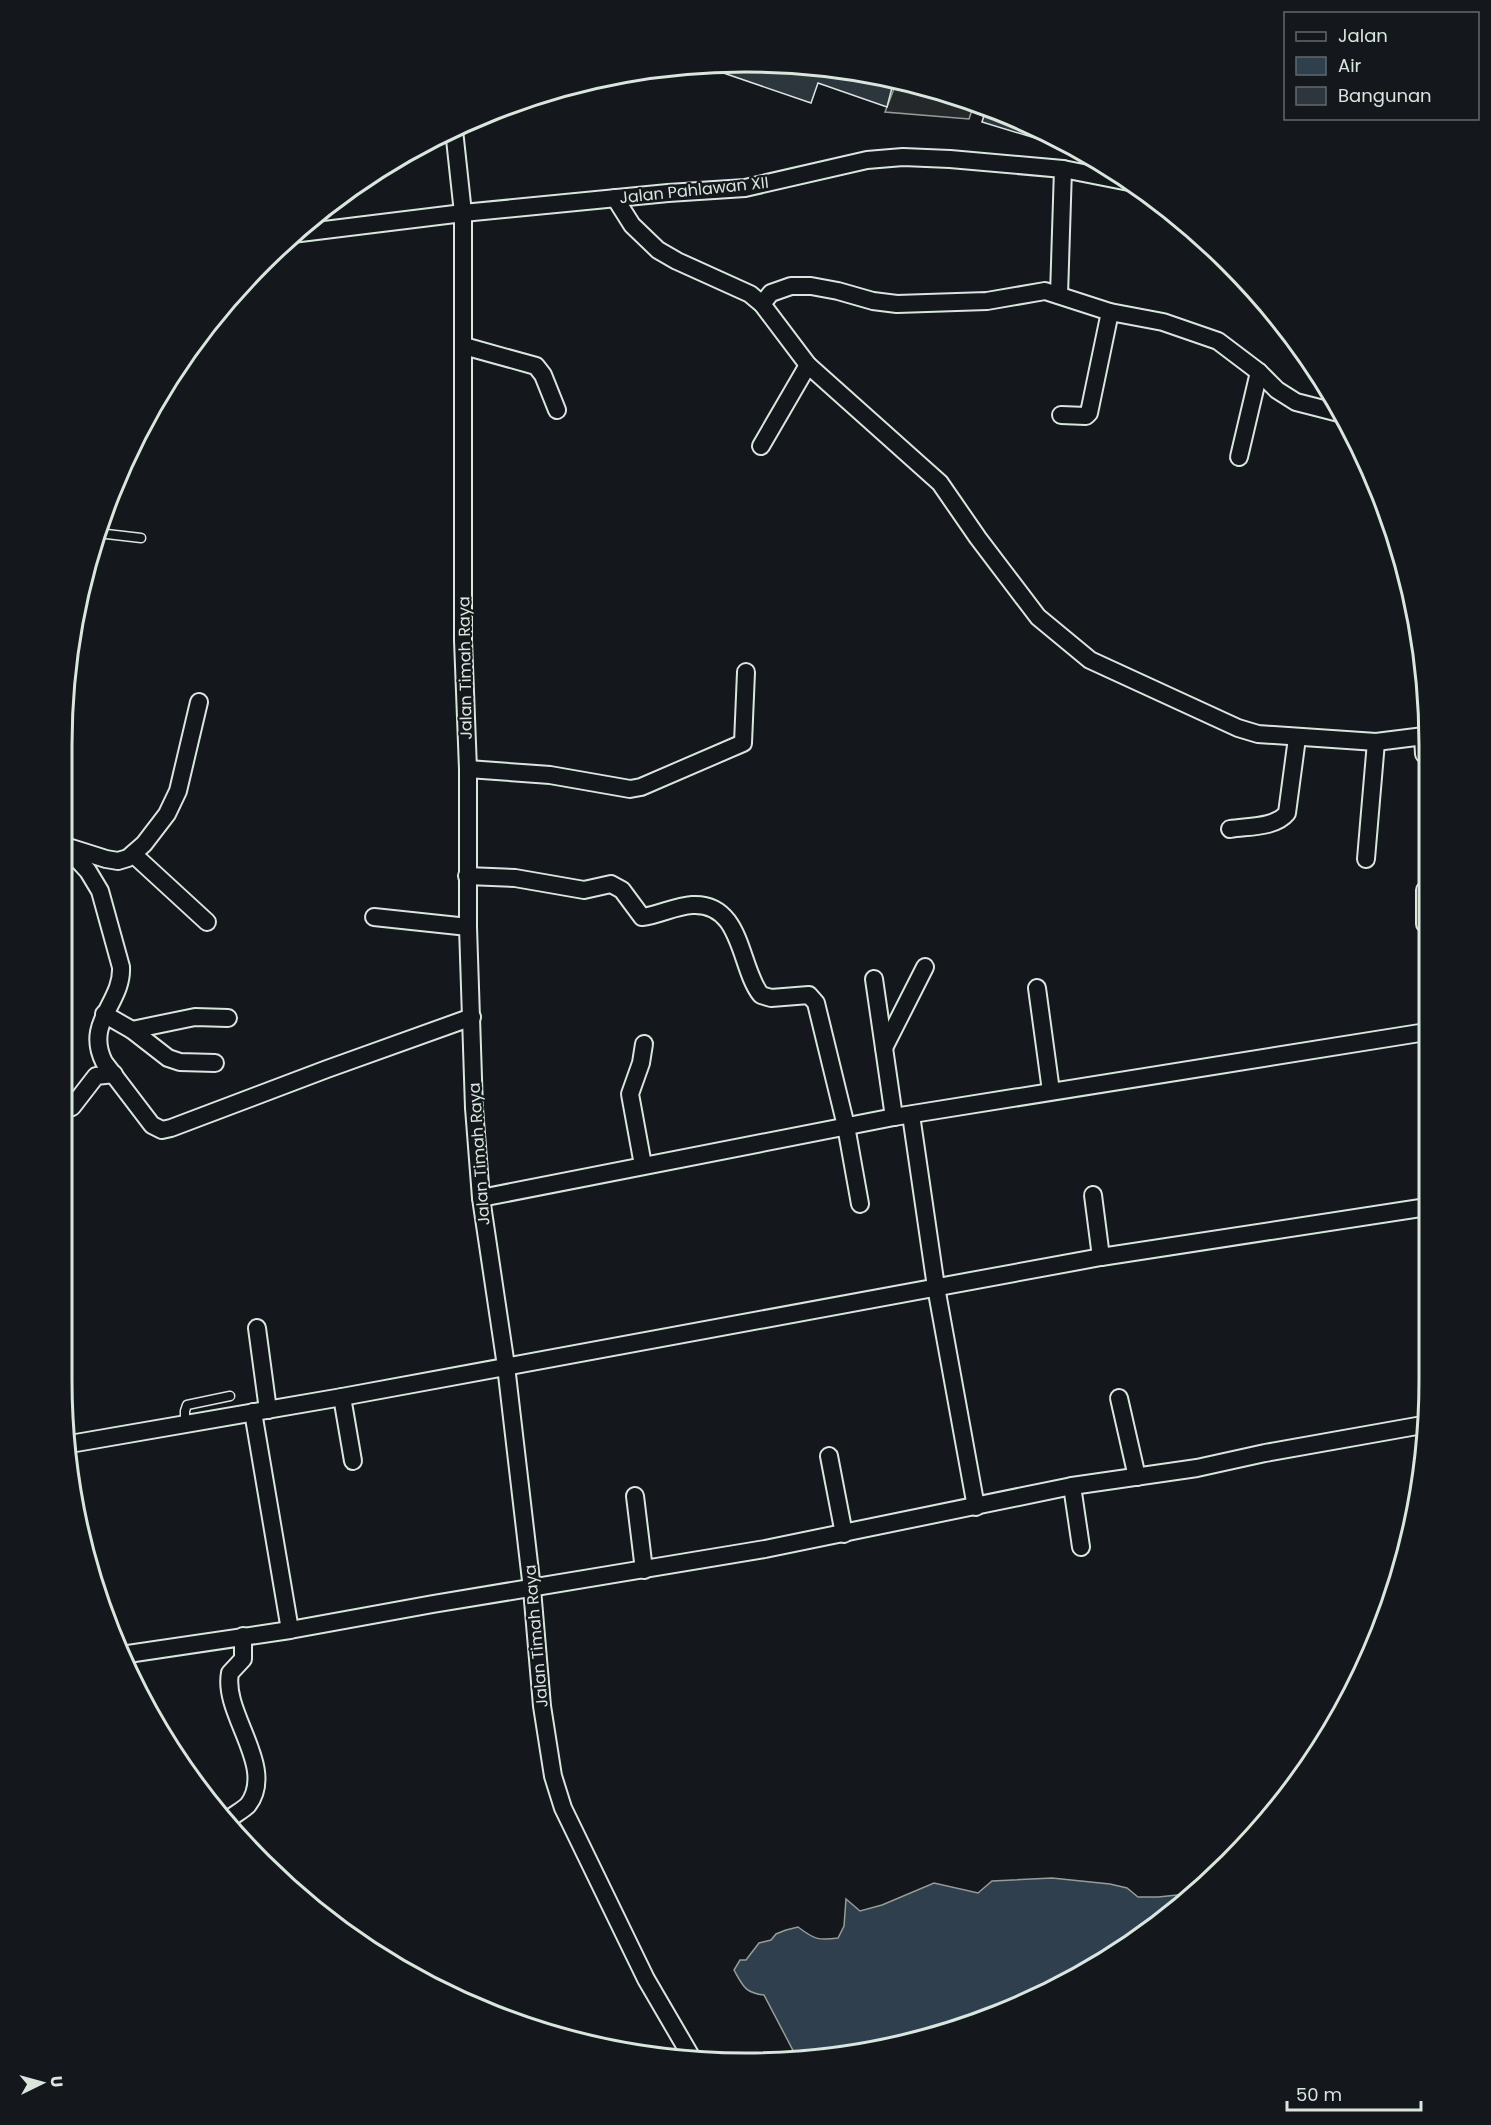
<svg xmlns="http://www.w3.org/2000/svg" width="1491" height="2125" font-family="Poppins,sans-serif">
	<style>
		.parking { fill: #24282b; stroke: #939e99; stroke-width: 1.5 }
		.water { fill: #2f3f4d; stroke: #939e99; stroke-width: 1.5 }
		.building { fill: #2c363c; stroke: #d8e6dc; stroke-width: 1.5 }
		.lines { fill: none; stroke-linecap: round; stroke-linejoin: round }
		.lane-casing { stroke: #d8e6dc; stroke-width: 11 }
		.street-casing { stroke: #d8e6dc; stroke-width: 20 }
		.lane { stroke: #14181c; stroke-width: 8 }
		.street { stroke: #14181c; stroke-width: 16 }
		.labels { text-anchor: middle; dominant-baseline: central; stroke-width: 4.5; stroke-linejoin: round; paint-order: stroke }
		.street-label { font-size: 16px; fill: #d8e6dc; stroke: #14181c }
		.rim { fill: none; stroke: #d8e6dc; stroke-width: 3 }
	</style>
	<rect width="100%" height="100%" fill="#14181c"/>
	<polygon class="parking" points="897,81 922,85 974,104 969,119 885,112"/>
	<path class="water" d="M1052,1878L1110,1884L1127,1888L1138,1897H1158L1197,1893L1048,1993L923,2040L835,2058H797L764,1995C745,1993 743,1986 734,1970L740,1960H746L759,1943L771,1940L776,1934L786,1930L798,1927C814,1939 818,1941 838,1938L844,1926L846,1899L860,1911L882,1905L934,1883L978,1893L992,1881Z"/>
	<g class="building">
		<polygon points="790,63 894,80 887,107 818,83 811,103 703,66"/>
		<polygon points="986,109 1048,132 1081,152 982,122"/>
	</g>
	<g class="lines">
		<g class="lane-casing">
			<g id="lane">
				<polyline points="98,533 141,538"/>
				<polyline points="185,1424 185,1411 187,1405 230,1396"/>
			</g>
		</g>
		<g class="street-casing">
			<g id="street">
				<polyline points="454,130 463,213 463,640 468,769 468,927 474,1108 481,1198 506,1366 532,1589 542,1706 553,1776 563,1808 646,1979 692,2058"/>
				<polyline points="615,198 632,225 658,250 677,261 750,294 762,304 808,365 940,483 978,538 1038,617 1090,660 1238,728 1258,734 1376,742 1424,736"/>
				<polyline points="292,234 463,213 668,193 745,188 867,160 903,157 950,159 1063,169 1129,182"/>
				<polyline points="1059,295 1063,169"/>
				<polyline points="762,304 771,293 791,286 811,286 838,291 873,301 897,304 987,301 1045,291 1110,312 1163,322 1218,341 1259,372 1277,390 1296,402 1339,413"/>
				<polyline points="464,346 536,366 543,375 557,410"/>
				<polyline points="1061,415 1086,416 1089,413 1110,312"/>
				<polyline points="761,446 808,365"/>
				<polyline points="1239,457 1259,372"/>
				<polyline points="1423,736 1424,754"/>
				<polyline points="468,769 550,775 630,789 641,787 743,743 746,672"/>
				<path d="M1230,829C1248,826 1275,828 1287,813L1297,738"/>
				<path d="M65,846L88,871L100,891L121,967C123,1003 84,1022 104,1062L152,1125L162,1130L171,1128L327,1069L472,1017"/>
				<polyline points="68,847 106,859 118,861 128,858 144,844 167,814 178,791 199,702"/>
				<polyline points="133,854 207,922"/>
				<polyline points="1366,859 1376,742"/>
				<path d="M467,876L515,878L584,890L611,884L622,890L642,917C659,915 675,906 692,905C743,902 739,968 761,995L771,998L809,995L816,1003L846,1126L860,1204"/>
				<polyline points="1425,890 1425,924"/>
				<polyline points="374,917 468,927"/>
				<polyline points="874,979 894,1117"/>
				<polyline points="1037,988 1051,1091"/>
				<polyline points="104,1014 132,1030 168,1058 180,1062 215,1063"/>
				<polyline points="132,1030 195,1017 228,1018"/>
				<polyline points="884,1048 925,967"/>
				<polyline points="62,1111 72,1107 96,1076 114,1074"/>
				<polyline points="911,1115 936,1287 976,1507"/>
				<polyline points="62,1144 63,1139 62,1120"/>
				<polyline points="643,1165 630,1094 641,1063 644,1044"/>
				<polyline points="1093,1195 1101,1257"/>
				<polyline points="481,1198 894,1117 1426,1032"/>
				<polyline points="257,1328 268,1410"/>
				<polyline points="342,1397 353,1461"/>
				<polyline points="1119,1398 1137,1477"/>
				<polyline points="253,1412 290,1630"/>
				<polyline points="70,1444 342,1397 1101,1257 1427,1207"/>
				<polyline points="829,1456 844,1534"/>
				<polyline points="1072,1486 1081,1547"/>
				<polyline points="635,1496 644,1570"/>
				<polyline points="121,1655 290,1630 433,1604 765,1549 1072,1486 1197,1468 1265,1453 1428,1424"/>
				<path d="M229,1819C235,1814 243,1810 248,1805C277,1767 222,1714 230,1673L243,1659V1636"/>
			</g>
		</g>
		<use href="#lane" class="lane"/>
		<use href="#street" class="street"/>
	</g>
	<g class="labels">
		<g class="street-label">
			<text transform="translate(694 190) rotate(-6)">Jalan Pahlawan XII</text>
			<text transform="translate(465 668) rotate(-91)">Jalan Timah Raya</text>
			<text transform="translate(479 1154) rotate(-94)">Jalan Timah Raya</text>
			<text transform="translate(536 1636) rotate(-95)">Jalan Timah Raya</text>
		</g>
	</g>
	<path d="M0 0H1491V2125H0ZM745 72H746A673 673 0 0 1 1419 745V1380A673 673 0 0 1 746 2053H745A673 673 0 0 1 72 1380V745A673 673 0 0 1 745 72Z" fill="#14181c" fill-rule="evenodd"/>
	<path class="rim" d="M745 72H746A673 673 0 0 1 1419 745V1380A673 673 0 0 1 746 2053H745A673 673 0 0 1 72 1380V745A673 673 0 0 1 745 72Z"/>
	<rect x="1284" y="12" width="195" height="108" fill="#14181c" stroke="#626a69" stroke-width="1.5"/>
	<rect x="1296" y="32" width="30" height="9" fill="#14181c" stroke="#626a69" stroke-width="1.5"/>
	<text x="1338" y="42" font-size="18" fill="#d8e6dc">Jalan</text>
	<rect x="1296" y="57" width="30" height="18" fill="#2f3f4d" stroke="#626a69" stroke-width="1.5"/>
	<text x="1338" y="72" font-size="18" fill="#d8e6dc">Air</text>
	<rect x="1296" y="87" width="30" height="18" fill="#2c363c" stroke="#626a69" stroke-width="1.5"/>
	<text x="1338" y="102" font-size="18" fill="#d8e6dc">Bangunan</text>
	<g transform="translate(42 2083) rotate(85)" stroke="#14181c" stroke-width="4.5" paint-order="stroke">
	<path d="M0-4.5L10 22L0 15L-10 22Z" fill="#d8e6dc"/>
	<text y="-9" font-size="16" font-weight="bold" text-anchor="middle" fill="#d8e6dc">U</text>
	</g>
	<path d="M1287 2101v9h134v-9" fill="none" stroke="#d8e6dc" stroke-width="3"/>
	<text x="1296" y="2101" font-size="18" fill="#d8e6dc" stroke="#14181c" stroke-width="4.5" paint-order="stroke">50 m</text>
</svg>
